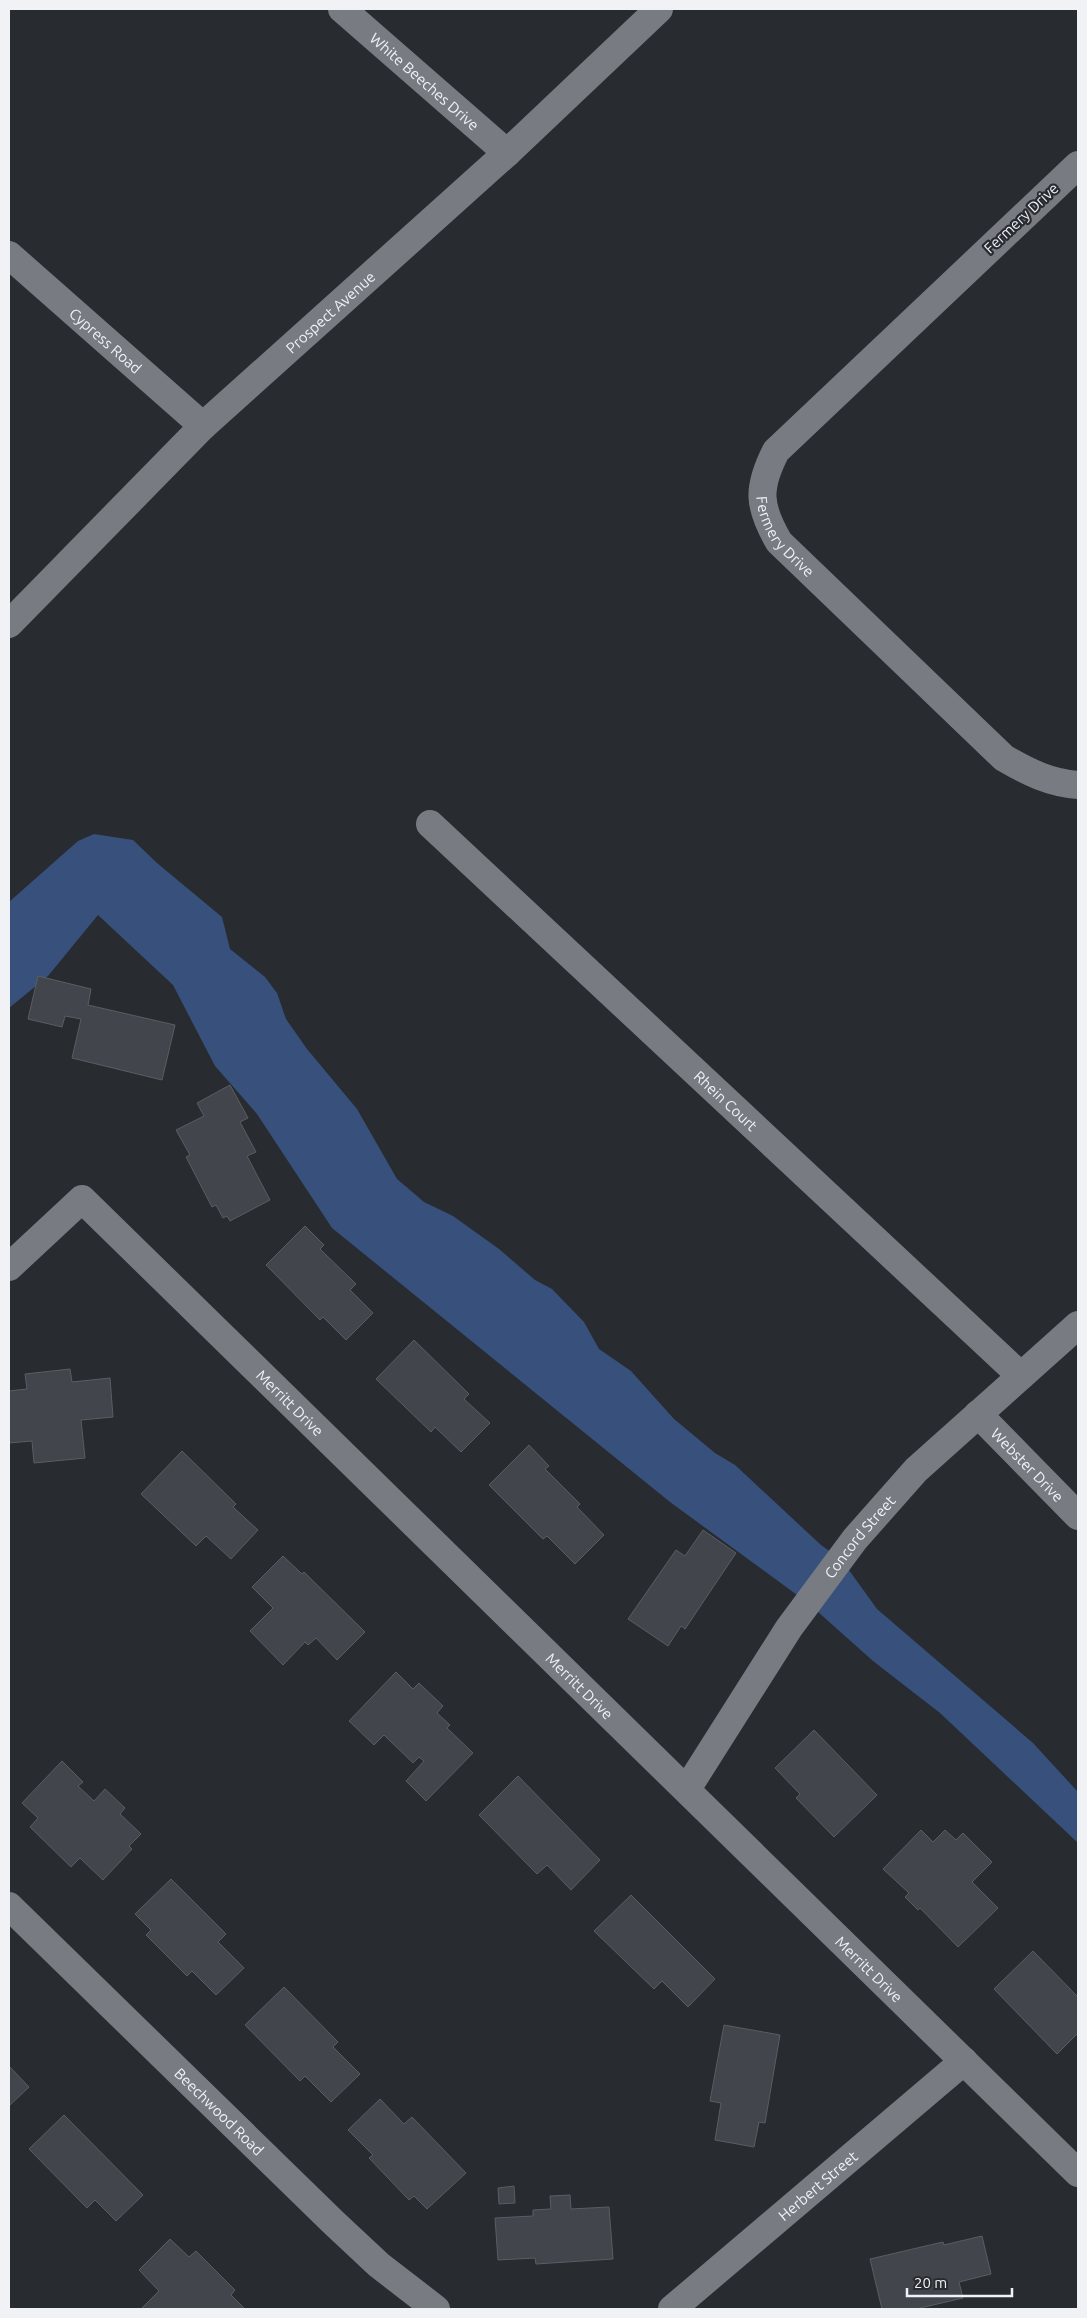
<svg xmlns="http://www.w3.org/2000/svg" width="1087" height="2318" font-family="Ubuntu,sans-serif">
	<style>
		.forest { fill: #37517c }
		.building { fill: #42454b; stroke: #5a5e63 }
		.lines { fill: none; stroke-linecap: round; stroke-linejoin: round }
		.minor { stroke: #787c82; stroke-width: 28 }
		.labels { text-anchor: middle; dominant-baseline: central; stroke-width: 4.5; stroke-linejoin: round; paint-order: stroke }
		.street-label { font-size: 15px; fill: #f0f2f5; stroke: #282b30 }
	</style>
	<rect width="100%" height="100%" fill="#282b30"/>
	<polygon class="forest" points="94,834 133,840 157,863 222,917 230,949 265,977 277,993 286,1019 307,1049 357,1109 397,1179 424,1202 453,1216 499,1249 535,1280 552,1289 584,1322 599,1349 631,1371 674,1419 715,1453 735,1465 821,1545 841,1559 877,1609 1033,1743 1078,1792 1078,1843 940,1713 873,1661 808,1603 670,1502 332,1228 257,1114 215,1066 173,985 98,915 48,976 9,1008 9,902 78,841"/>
	<g class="building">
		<polygon points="38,976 91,989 88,1005 175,1025 162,1080 72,1058 81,1019 65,1016 62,1027 28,1019"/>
		<polygon points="230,1085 248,1118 240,1122 256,1152 247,1156 270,1200 230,1221 227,1216 223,1218 216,1205 212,1207 186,1157 190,1155 176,1130 204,1116 197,1103"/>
		<polygon points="305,1226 324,1245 320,1249 356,1284 350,1290 373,1313 346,1340 323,1317 320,1320 266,1265"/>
		<polygon points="414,1340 469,1394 464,1399 490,1423 461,1452 435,1427 431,1432 376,1379"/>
		<polygon points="70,1369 72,1382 110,1378 113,1417 81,1420 85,1458 34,1463 32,1441 9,1443 9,1391 27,1389 25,1374"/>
		<polygon points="529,1445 549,1466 545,1469 580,1504 577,1507 604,1535 575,1564 547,1536 543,1539 489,1485"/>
		<polygon points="182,1451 236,1504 233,1507 258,1530 231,1559 206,1536 196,1546 141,1494"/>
		<polygon points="703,1530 736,1553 685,1629 681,1626 668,1646 628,1619 676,1550 685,1556"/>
		<polygon points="283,1556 302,1574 304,1572 365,1632 337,1660 316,1638 308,1645 305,1642 283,1665 250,1631 273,1608 252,1587"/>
		<polygon points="396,1672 413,1689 419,1683 443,1706 437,1713 450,1725 447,1728 473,1753 426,1801 406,1781 424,1761 419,1757 413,1763 384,1735 374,1745 349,1721"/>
		<polygon points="814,1730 877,1795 834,1837 796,1798 800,1794 775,1768"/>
		<polygon points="62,1761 83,1782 78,1786 94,1801 105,1789 125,1808 120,1814 141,1834 129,1846 132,1849 103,1880 80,1858 71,1867 30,1827 38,1818 22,1803"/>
		<polygon points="518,1776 600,1860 571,1890 547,1865 537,1874 479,1815"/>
		<polygon points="921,1830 933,1842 945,1830 956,1840 963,1833 992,1862 972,1882 998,1908 958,1947 920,1908 918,1910 905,1897 909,1893 883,1869"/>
		<polygon points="171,1879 226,1934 218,1942 244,1968 216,1995 192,1971 187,1976 146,1935 151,1930 135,1914"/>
		<polygon points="631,1895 715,1979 688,2007 662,1981 654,1989 594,1931"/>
		<polygon points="1033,1951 1078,1997 1078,2033 1057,2054 994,1989"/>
		<polygon points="284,1987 338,2042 333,2047 360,2074 331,2102 305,2076 300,2081 245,2025"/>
		<polygon points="724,2025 780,2035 765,2123 759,2122 754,2147 715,2140 721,2103 710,2101"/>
		<polygon points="9,2066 29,2087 9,2106"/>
		<polygon points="380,2099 404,2124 412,2117 466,2173 427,2209 414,2196 409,2200 369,2158 373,2155 348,2130"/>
		<polygon points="64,2115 143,2195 116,2221 95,2200 87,2208 29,2149"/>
		<polygon points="514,2186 515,2203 499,2204 498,2188"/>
		<polygon points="570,2195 571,2209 609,2207 613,2259 536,2264 535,2258 498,2260 495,2218 533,2216 533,2210 551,2209 550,2196"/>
		<polygon points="982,2236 991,2274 959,2282 963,2298 916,2309 882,2309 870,2259 943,2242 944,2245"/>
		<polygon points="170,2239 189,2257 196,2251 235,2290 231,2295 245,2309 141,2309 159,2291 139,2270"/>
	</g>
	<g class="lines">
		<g class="minor">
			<path id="s1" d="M342,9L507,153"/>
			<path id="s2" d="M1078,165L776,451C757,488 758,506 779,542L1004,758C1028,772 1050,783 1078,785"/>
			<path id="s3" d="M9,255L203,426"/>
			<path id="s4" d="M9,624L203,426L507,153L659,9"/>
			<path id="s5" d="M430,824L1021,1376"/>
			<path id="s6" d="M9,1267L82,1199L1078,2173"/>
			<path id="s7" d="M978,1414L1078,1516"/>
			<path id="s8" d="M687,1789L789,1628L855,1539L916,1470L1078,1325"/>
			<path id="s9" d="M9,1906L333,2222L379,2265L436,2309"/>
			<path id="s10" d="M672,2309L964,2061"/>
		</g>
	</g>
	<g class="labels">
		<g class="street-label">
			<text stroke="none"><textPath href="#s1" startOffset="110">White Beeches Drive</textPath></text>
			<text transform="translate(1021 218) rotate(-43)">Fermery Drive</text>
			<text stroke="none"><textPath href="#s4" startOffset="448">Prospect Avenue</textPath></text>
			<text stroke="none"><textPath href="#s3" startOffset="129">Cypress Road</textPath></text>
			<text stroke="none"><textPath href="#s2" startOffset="511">Fermery Drive</textPath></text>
			<text stroke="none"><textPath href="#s5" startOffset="405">Rhein Court</textPath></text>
			<text stroke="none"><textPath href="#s6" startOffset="391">Merritt Drive</textPath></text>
			<text stroke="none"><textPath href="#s7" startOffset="71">Webster Drive</textPath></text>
			<text stroke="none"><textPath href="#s8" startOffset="306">Concord Street</textPath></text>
			<text stroke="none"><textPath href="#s6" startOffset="796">Merritt Drive</textPath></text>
			<text stroke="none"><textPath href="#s6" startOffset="1201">Merritt Drive</textPath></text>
			<text stroke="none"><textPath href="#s9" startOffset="294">Beechwood Road</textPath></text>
			<text stroke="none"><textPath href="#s10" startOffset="191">Herbert Street</textPath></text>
		</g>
	</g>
	<rect width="1087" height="2318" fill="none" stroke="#f0f2f5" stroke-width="20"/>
	<path d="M907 2288v8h105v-8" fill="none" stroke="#f0f2f5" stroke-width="2.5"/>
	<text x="914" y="2288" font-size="15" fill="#f0f2f5" stroke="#282b30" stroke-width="4" paint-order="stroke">20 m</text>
</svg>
